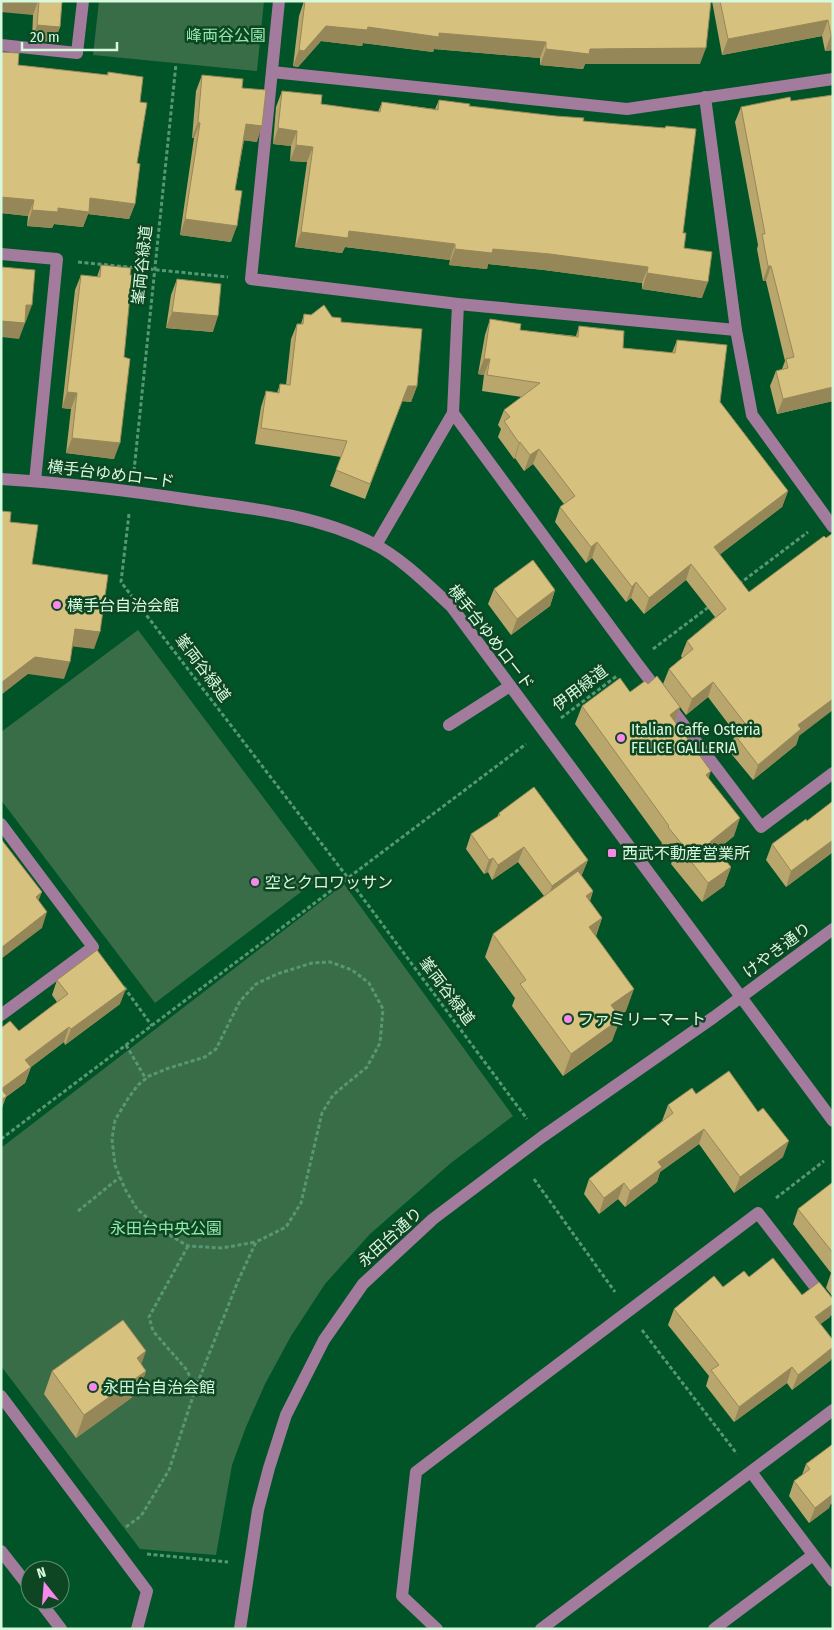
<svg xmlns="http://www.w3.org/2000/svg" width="834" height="1630" font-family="'Fira Sans Condensed','Noto Sans JP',sans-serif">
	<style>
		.green { fill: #386d48 }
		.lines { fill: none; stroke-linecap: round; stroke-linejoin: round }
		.path { stroke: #579772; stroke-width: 3; stroke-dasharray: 4 2.5; stroke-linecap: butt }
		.minor { stroke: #a37b9c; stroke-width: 12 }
		.wall { fill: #b9a66c }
		.shaded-wall { fill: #968758 }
		.building { fill: #d7c17e; stroke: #968758 }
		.poi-dot { fill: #f888e9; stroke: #0e4624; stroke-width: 2 }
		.labels { text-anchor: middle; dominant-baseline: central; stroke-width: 5; stroke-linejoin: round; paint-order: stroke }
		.park-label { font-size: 16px; fill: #94eaac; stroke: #0e4624 }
		.street-label { font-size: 16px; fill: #d7fadf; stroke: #0e4624 }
		.poi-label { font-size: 16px; fill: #d7fadf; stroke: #0e4624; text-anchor: start }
	</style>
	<rect width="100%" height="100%" fill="#005428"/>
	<g class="green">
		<polygon points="99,1 264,1 257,71 93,55"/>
		<polygon points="138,630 322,876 155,1003 1,800 1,732"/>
		<polygon points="344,884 513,1116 451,1163 370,1234 325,1284 291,1336 265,1384 246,1427 232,1465 216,1555 140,1549 1,1366 1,1148"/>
	</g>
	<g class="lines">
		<g class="path">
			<polyline points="78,262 228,277"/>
			<polyline points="134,471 176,64"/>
			<polyline points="129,514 121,582 348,878 527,1119"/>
			<polyline points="739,584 808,532"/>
			<polyline points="653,649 710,606"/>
			<polyline points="561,718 618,675"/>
			<polyline points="124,987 152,1026"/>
			<polyline points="126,1045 146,1079"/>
			<polyline points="1,1139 526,744"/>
			<polyline points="534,1179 615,1292"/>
			<polyline points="776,1198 824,1161"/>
			<polyline points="78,1211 120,1177"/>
			<polyline points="188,1246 149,1317 153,1331 186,1369 195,1386"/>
			<polyline points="642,1330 737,1454"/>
			<polyline points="126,1527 141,1516 169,1470 196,1387 238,1281 256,1242 286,1227 301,1203 322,1113 333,1095 367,1067 380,1043 383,1009 369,983 352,970 330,962 312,963 277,974 256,984 240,1001 216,1049 205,1057 166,1069 149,1076 138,1085 129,1097 115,1120 112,1139 115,1165 125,1189 137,1209 164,1232 188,1246 222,1248 256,1242"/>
			<polyline points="147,1554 228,1562"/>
		</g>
		<g class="minor">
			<polyline points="279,1 251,279 458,304 736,330"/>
			<polyline points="1,45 77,53 83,1"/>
			<polyline points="272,72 627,109 833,79"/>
			<polyline points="705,97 736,330 752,415 833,527"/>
			<polyline points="1,254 57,259 35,481"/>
			<polyline points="453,413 636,662 761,827 833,773"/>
			<path d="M1,479C67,483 132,491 198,501C258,509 319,516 374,544C401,558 428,585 451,606L833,1121"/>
			<polyline points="376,545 453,413 458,304"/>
			<polyline points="449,725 510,686"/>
			<polyline points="1,824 93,947 1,1015"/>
			<polyline points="1,1396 147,1591 137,1629"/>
			<polyline points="751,1472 833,1581"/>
			<polyline points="1,1551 30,1588"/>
			<polyline points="39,1600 61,1629"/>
			<polyline points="240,1629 258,1510 269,1468 286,1415 324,1340 363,1284 433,1219 542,1137 714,1017 833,929"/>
			<polyline points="437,1629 402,1596 416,1472 758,1213 833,1310"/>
			<polyline points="541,1629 833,1410"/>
			<polyline points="714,1629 813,1555"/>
		</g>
	</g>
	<g class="wall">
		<polygon points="1,1 62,1 60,27 54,42 32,40 33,15"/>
		<polygon points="304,1 700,64 585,64 583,69 540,65 540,58 434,49 433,52 363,43 362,46 321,41 298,67 293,66 299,16"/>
		<polygon points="712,1 833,1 833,50 825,51 822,36 722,55"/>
		<polygon points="1,52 18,65 107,75 108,72 140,102 135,204 129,219 88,214 83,227 54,224 52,228 27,226 28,216 1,213"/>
		<polygon points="202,75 242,88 257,142 244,140 235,190 231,242 180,235 194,138 192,138 196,91"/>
		<polygon points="282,91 321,104 378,112 382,102 435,109 439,100 469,106 583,121 683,233 684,248 702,298 642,289 642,283 544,270 488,264 487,269 449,265 450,260 345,247 342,253 295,247 307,162 290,161 291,146 273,144 276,107"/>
		<polygon points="833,95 833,401 777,414 770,386 776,371 782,369 785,361 766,281 763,281 757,249 758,245 735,122 741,107 791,101"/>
		<polygon points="101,265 124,357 114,459 66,453 71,409 62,408 75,290 81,275 97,277"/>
		<polygon points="177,279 213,332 166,328 171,295"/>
		<polygon points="304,314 332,317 341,322 417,386 411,402 402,401 365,499 330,486 341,457 255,444 261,407 266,391 277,393 280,384 286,385 291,339 297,324 301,324"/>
		<polygon points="490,319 520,330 576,336 579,326 623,348 672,353 677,340 720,402 788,491 782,507 720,554 799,736 796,745 753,780 729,751 735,735 736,734 708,697 686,715 680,707 675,722 709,778 734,836 717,850 731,867 724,886 702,902 671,864 673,859 661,845 662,843 575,724 582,706 630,692 648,684 663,684 669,669 682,658 681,656 687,641 715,617 686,580 644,614 631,598 626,602 592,558 586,563 555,522 560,507 564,504 533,464 524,471 515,458 514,459 498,437 501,429 498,425 504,410 522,397 482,391 484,375 478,374 485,335"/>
		<polygon points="494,589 555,590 550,606 511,635 488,604"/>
		<polygon points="833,801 833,852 786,887 766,860 772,844 807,821"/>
		<polygon points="499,813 588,860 581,875 593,891 590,901 602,918 596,936 626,1011 619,1016 612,1041 563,1076 512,1006 515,998 485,957 493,934 544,896 518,862 492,880 488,872 484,874 466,849 471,834 497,817"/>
		<polygon points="57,980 120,1004 65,1045 64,1042 31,1067 25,1083 6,1097 1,1110 1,1028 19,1031 57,1002 52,995"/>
		<polygon points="696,1094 783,1157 734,1193 699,1144 660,1172 657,1182 625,1207 618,1199 599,1214 584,1194 589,1179 662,1121 668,1105"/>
		<polygon points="833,1182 833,1297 826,1288 831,1273 793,1224 798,1209"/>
		<polygon points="749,1277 802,1295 830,1317 820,1324 833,1340 833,1354 831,1360 792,1390 787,1383 734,1422 706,1386 709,1376 668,1325 674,1309 723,1287"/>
		<polygon points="141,1364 146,1371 138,1393 76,1438 44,1394 52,1371"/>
		<polygon points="833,1444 830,1505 829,1508 809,1523 789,1496 794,1481 802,1475 806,1464"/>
	</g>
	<g class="shaded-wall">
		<polygon points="1,1 38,1 33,15 1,12"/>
		<polygon points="828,20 822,36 722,55 728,39"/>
		<polygon points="37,25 60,27 54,42 32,40"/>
		<polygon points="326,26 368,27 546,42 540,58 434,49 433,52 363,43 362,46 321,41 298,67 293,66 299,50"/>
		<polygon points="831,35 833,35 833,50 825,51"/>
		<polygon points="706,48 700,64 585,64 583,69 540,65 546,49"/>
		<polygon points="198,122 200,123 194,138 192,138"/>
		<polygon points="246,124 262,126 257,142 241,140"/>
		<polygon points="278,128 297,131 291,146 273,144"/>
		<polygon points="296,145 313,147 307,162 290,161"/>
		<polygon points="1,197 34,200 28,216 1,213"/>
		<polygon points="90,198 135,204 129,219 88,214 83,227 54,224 52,228 27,226 32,210 58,208"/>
		<polygon points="185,219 237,226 231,242 180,235"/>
		<polygon points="349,231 455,244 450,260 345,247 342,253 295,247 301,232"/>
		<polygon points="455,249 493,249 550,254 648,267 642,283 544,270 488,264 487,269 449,265"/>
		<polygon points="768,266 771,266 766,281 763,281"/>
		<polygon points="647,273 708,282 702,298 642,289"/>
		<polygon points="26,305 32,305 26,321 20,321"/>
		<polygon points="172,312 218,316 213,332 166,328"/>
		<polygon points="1,321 25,323 19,339 1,337"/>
		<polygon points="484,359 490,359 484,375 478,374"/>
		<polygon points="408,386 417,386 411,402 402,401 365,499"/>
		<polygon points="833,387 833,401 777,414 783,399"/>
		<polygon points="67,392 77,393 71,409 62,408"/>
		<polygon points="72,438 120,443 114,459 66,453"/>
		<polygon points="520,442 515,458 514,459 519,443"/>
		<polygon points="539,449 533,464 524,471 530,455"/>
		<polygon points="788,491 782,507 709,563 714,547"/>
		<polygon points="597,542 592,558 586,563 591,547"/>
		<polygon points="691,564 686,580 644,614 649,598"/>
		<polygon points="636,582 631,598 626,602 632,587"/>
		<polygon points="555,590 550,606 511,635 517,619"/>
		<polygon points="75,629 100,632 94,649 69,646"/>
		<polygon points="35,657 70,662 64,679 28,674 1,695 1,683"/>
		<polygon points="713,682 708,697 686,715 692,699"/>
		<polygon points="833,699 833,710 799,736 796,745 753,780 758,765 798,725"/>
		<polygon points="680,707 674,725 670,715"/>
		<polygon points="711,771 705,789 706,775"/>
		<polygon points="740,818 734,836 704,860 710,842"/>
		<polygon points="833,840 833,852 786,887 791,871"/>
		<polygon points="524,847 518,862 492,880 498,865"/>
		<polygon points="493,858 488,872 484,874 489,860"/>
		<polygon points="588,860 582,875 547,901 552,886"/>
		<polygon points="731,867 724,886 702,902 708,883"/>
		<polygon points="593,891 585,914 586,896"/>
		<polygon points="42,892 36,907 36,897"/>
		<polygon points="47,912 42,928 1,959 1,948"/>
		<polygon points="602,918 594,940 589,927"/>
		<polygon points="126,989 120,1004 65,1045 71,1029"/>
		<polygon points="634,989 626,1011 603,1028 611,1005"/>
		<polygon points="621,1018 612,1041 563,1076 571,1054"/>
		<polygon points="69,1027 64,1042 19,1076 25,1060"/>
		<polygon points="31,1067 25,1083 6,1097 1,1110 1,1089"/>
		<polygon points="704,1129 699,1144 660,1172 657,1182 625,1207 630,1191 658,1162"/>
		<polygon points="789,1141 783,1157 734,1193 740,1177"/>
		<polygon points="624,1183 618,1199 599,1214 604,1198"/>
		<polygon points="833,1304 833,1309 830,1317 809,1333 815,1317"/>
		<polygon points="833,1347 833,1354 831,1360 792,1390 798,1375"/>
		<polygon points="146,1351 138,1374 137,1358"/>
		<polygon points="792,1367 787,1383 734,1422 739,1407"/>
		<polygon points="146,1371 138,1393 76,1438 84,1415"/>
		<polygon points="833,1493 833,1503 830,1505 829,1508 809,1523 815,1508"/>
	</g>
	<g class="building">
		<polygon points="39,1 62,1 60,27 37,25"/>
		<polygon points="305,1 711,1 706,48 590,49 589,54 546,49 546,42 439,33 439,37 368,27 367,30 326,26 304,51 299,50"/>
		<polygon points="720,1 833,1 833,35 831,35 828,20 728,39"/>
		<polygon points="1,52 19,53 18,65 108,75 108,72 143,77 140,102 147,103 137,163 140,164 135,204 90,198 89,212 58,208 58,212 32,210 34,200 1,197"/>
		<polygon points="202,75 243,79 242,88 266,90 262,126 246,124 235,190 242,191 237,226 185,219 200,123 198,122"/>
		<polygon points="282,91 322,95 321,104 380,112 382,102 438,110 439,100 470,104 469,106 556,116 584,118 583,121 665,128 666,126 696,129 683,233 686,233 684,248 712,252 708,282 647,273 648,267 550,254 493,249 492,253 455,249 455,244 349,231 348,238 301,232 313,147 296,145 297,131 278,128"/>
		<polygon points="833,95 833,387 783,399 776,371 788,368 786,359 794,357 771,266 768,266 762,234 765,234 741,107 790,97 791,101"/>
		<polygon points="101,265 131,268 130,275 132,275 124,357 130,359 120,443 72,438 77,393 67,392 81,275 100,277"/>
		<polygon points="2,267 35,270 32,305 26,305 25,323 1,321 1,277"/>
		<polygon points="177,279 221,284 218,316 172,312"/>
		<polygon points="324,305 332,317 341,318 341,322 422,329 417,386 408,386 370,484 336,470 347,441 261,428 266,391 279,393 280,384 290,385 297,324 303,324 304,314 311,315"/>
		<polygon points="490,319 521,324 520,330 578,337 579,326 624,331 623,348 675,353 677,340 727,345 720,402 788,491 714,547 749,592 824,536 826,538 833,533 833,699 798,725 801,729 758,765 735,735 747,726 713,682 692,699 669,669 693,649 687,641 726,609 691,564 649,598 636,582 632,587 597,542 591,547 560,507 575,496 539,449 530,455 520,442 519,443 504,421 510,417 504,410 540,383 487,375 490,359 484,359"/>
		<polygon points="1,511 11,512 10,522 38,525 32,564 108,575 100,632 75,629 70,662 35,657 1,683"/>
		<polygon points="533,560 555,590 517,619 494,589"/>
		<polygon points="657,676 680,707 670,715 711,771 706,775 740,818 710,842 731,867 708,883 678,845 681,843 668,827 669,826 582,706 620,678 630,692 645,681 648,684"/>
		<polygon points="534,787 588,860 552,886 524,847 498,865 493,858 489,860 471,834 500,815 499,813"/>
		<polygon points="833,801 833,840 791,871 772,844 806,819 807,821"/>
		<polygon points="1,839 42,892 36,897 47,912 1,948"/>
		<polygon points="578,871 593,891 586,896 602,918 589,927 634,989 611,1005 621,1018 571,1054 520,984 526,980 493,934"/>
		<polygon points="97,950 126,989 71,1029 69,1027 25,1060 31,1067 1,1089 7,1096 1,1100 1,1028 10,1021 19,1031 68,994 57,980"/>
		<polygon points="729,1071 758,1112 763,1108 789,1141 740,1177 704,1129 658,1162 662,1167 630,1191 624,1183 604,1198 589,1179 673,1113 668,1105 692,1088 696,1094"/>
		<polygon points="833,1182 833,1253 798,1209"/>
		<polygon points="773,1258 802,1295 819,1282 833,1299 833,1304 815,1317 833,1340 833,1347 798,1375 792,1367 739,1407 711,1370 719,1365 674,1309 714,1276 723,1287 744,1271 749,1277"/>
		<polygon points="123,1320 146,1351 137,1358 146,1371 84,1415 52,1371"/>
		<polygon points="833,1444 833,1494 815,1508 794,1481 810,1469 806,1464"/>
	</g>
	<g class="poi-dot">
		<circle cx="57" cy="605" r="5"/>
		<circle cx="621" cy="738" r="5"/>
		<rect x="607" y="848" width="10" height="10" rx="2.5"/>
		<circle cx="255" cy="882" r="5"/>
		<circle cx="568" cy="1019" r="5"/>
		<circle cx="93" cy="1387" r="5"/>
	</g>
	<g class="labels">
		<g class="park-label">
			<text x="226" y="35">峰両谷公園</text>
			<text x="166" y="1228">永田台中央公園</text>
		</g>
		<g class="street-label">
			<text transform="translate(142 265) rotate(-84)">峯両谷緑道</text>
			<text transform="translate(111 474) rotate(7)">横手台ゆめロード</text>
			<text transform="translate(491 637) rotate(52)">横手台ゆめロード</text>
			<text transform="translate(203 668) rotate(53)">峯両谷緑道</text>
			<text transform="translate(580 688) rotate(-37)">伊用緑道</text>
			<text transform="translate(777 950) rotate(-37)">けやき通り</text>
			<text transform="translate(447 991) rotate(53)">峯両谷緑道</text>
			<text transform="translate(390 1237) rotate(-42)">永田台通り</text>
		</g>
		<g class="poi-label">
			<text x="67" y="605">横手台自治会館</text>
			<text x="631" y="729">Italian Caffe Osteria<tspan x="631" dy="18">FELICE GALLERIA</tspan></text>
			<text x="622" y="853">西武不動産営業所</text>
			<text x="265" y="882">空とクロワッサン</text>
			<text x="578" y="1019">ファミリーマート</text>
			<text x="103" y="1387">永田台自治会館</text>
		</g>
	</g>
	<rect width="834" height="1630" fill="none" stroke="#d7fadf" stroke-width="5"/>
	<g transform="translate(45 1585) rotate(343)"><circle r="24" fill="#0e4624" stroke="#5e8e6f"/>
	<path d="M0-4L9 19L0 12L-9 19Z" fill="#f888e9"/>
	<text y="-8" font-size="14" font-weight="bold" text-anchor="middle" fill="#d7fadf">N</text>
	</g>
	<path d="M22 42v8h95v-8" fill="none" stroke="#d7fadf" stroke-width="2.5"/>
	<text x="30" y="42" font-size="15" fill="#d7fadf" stroke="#0e4624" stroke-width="4" paint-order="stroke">20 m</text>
</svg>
